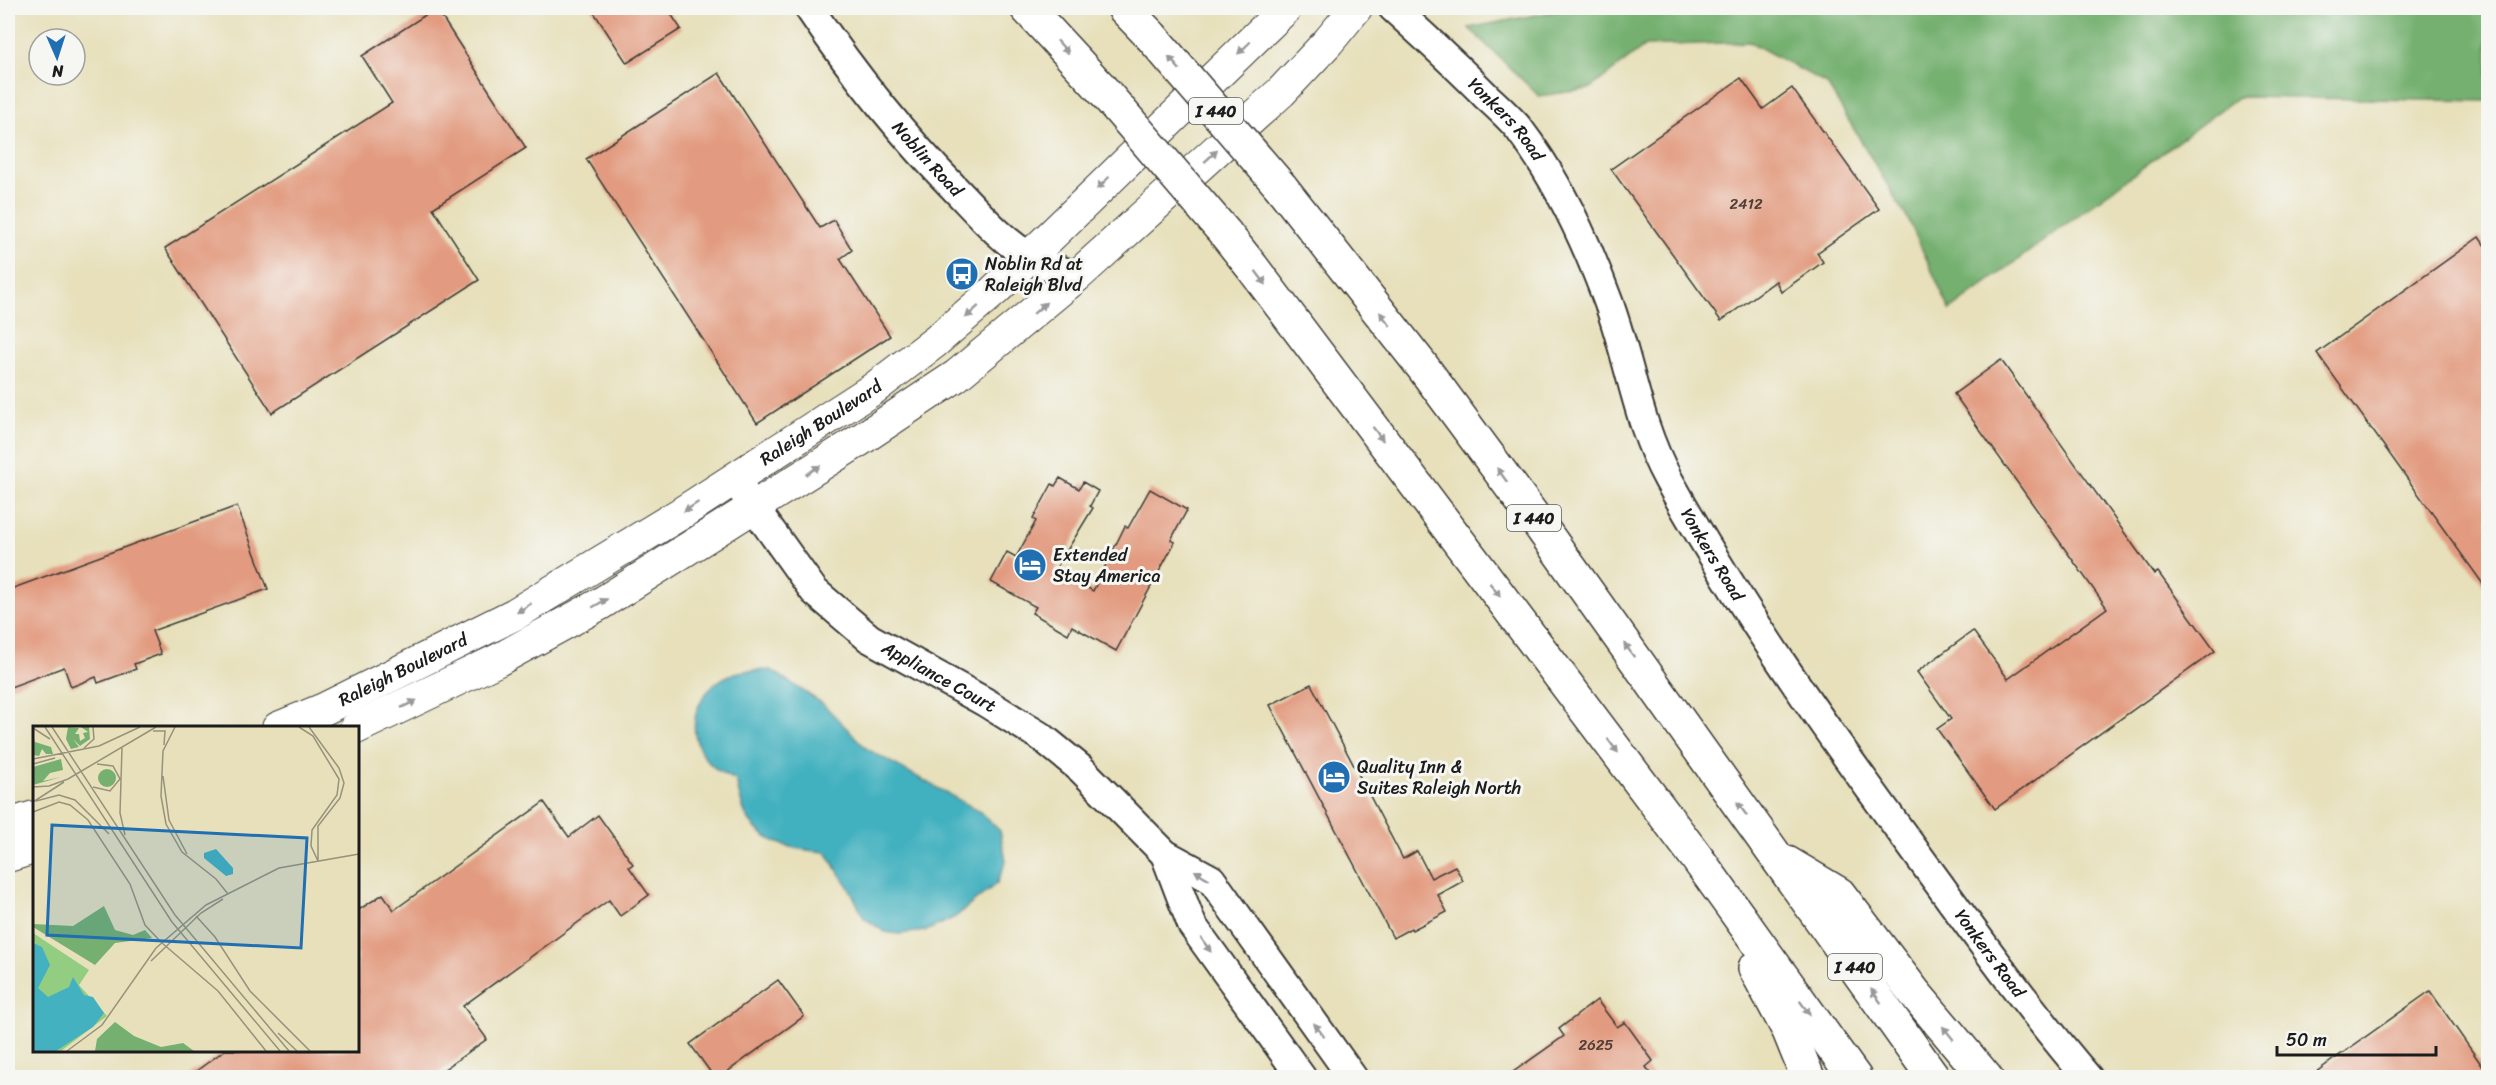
<svg xmlns="http://www.w3.org/2000/svg" width="2496" height="1085" font-family="Sriracha,sans-serif">
	<style>
		.forest { fill: #75b070; stroke: #486646; stroke-width: 1.5 }
		.water { fill: #43b1bf; stroke: #30666e; stroke-width: 1.5 }
		.building { fill: #e29b80 }
		.lines { fill: none; stroke-linecap: round; stroke-linejoin: round }
		.secondary-casing { stroke: #3a3934; stroke-width: 32 }
		.primary-casing { stroke: #3a3934; stroke-width: 34 }
		.highway-casing { stroke: #3a3934; stroke-width: 36 }
		.secondary { stroke: #fff; stroke-width: 28 }
		.primary { stroke: #fff; stroke-width: 32 }
		.highway { stroke: #fff; stroke-width: 33 }
		.highway-bridge-casing { stroke: #3a3934; stroke-width: 36; stroke-linecap: butt }
		.highway-bridge { stroke: #fff; stroke-width: 33 }
		.oneway { fill: #999 }
		.labels { text-anchor: middle; dominant-baseline: central; stroke-width: 6; stroke-linejoin: round; paint-order: stroke }
		.number-label { font-size: 15px; fill: #4e3c35 }
		.shield { fill: #f6f6f2; stroke: #5d5d5c; stroke-width: 1.5 }
		.shield-label { font-size: 16px; font-weight: bold; fill: #1c1c1c }
		.street-label { font-size: 18px; fill: #1c1c1c; stroke: #f6f6f2 }
		.poi-label { font-size: 18px; fill: #1c1c1c; stroke: #f6f6f2; text-anchor: start }
		.inset-road { fill: none; stroke: #96927b; stroke-width: 1.5 }
		.view { fill: #1f6fb2; fill-opacity: 0.15; stroke: #1f6fb2; stroke-width: 3 }
		.inset-edge { fill: none; stroke: #1c1c1c; stroke-width: 3 }
	</style>
	<rect width="100%" height="100%" fill="#f6f6f2"/>
	<filter id="ink" filterUnits="userSpaceOnUse"><feTurbulence type="fractalNoise" baseFrequency=".0167" numOctaves="2"/><feDisplacementMap in="SourceGraphic" scale="12" xChannelSelector="R" yChannelSelector="G"/><feConvolveMatrix kernelMatrix="1 2 1 2 8 2 1 2 1" color-interpolation-filters="sRGB"/></filter>
	<filter id="wash" filterUnits="userSpaceOnUse"><feTurbulence type="fractalNoise" baseFrequency=".008" numOctaves="4" result="noise"/><feDisplacementMap in="SourceGraphic" scale="24" xChannelSelector="R" yChannelSelector="G"/><feGaussianBlur stdDeviation="1.35" result="paint"/><feColorMatrix in="noise" values="0 0 0 0 0 0 0 0 0 0 0 0 0 0 0 0 0 1.4 0 .05"/><feComposite in="paint" operator="in"/></filter>
	<g filter="url(#wash)">
		<rect width="100%" height="100%" fill="#e7e0bb"/>
		<polygon class="forest" points="1571,8 2488,8 2488,101 2238,97 1950,310 1909,221 1827,84 1750,42 1645,46 1589,89 1539,96 1469,28"/>
		<path class="water" d="M771,670L823,704L867,749L979,811L1000,831L1006,861L997,883L955,917L926,931L899,934L885,932L864,918L851,891L826,852C796,850 764,845 747,817C741,806 739,792 736,780C724,775 710,766 703,755C682,723 702,681 739,672C748,670 761,671 771,670Z"/>
		<g id="blocks">
			<g class="building">
				<polygon points="436,8 526,148 433,208 479,280 272,413 165,248 392,103 362,56"/>
				<polygon points="591,8 667,8 681,29 627,63"/>
				<polygon points="719,73 820,228 834,220 852,250 840,259 890,336 757,423 586,159"/>
				<polygon points="1741,78 1763,109 1792,88 1879,209 1817,253 1823,262 1781,292 1776,281 1721,321 1611,169"/>
				<polygon points="2479,237 2488,250 2488,591 2317,353"/>
				<polygon points="2001,360 2154,574 2158,572 2215,651 1995,809 1937,729 1951,719 1917,672 1973,631 2008,679 2107,608 1954,394"/>
				<polygon points="1060,478 1079,489 1083,482 1098,491 1090,506 1093,508 1055,570 1093,591 1125,526 1128,528 1150,489 1187,510 1171,540 1175,542 1116,651 1072,626 1068,634 1032,613 1036,607 991,582 1007,552 1016,557 1036,521 1033,519 1052,484 1055,486"/>
				<polygon points="237,506 268,589 152,631 161,654 134,664 136,669 98,683 96,677 71,687 64,667 8,688 8,590"/>
				<polygon points="1311,684 1403,859 1417,851 1431,878 1455,866 1463,881 1438,895 1447,912 1412,930 1411,928 1393,938 1270,705"/>
				<polygon points="544,802 569,837 598,815 633,864 629,867 649,895 620,916 609,900 463,1006 487,1039 433,1077 188,1077 225,1050 357,1050 357,911 383,894 394,910"/>
				<polygon points="778,980 804,1016 720,1077 714,1077 690,1044"/>
				<polygon points="2430,991 2488,1074 2488,1077 2309,1077"/>
				<polygon points="1597,1000 1617,1027 1625,1022 1653,1061 1646,1067 1654,1077 1506,1077 1564,1036 1559,1029"/>
			</g>
		</g>
	</g>
	<g filter="url(#ink)">
		<use href="#blocks" fill-opacity="0" stroke="#3a3934" stroke-width="1.5"/>
		<g class="lines">
			<g class="secondary-casing">
				<g id="secondary">
					<path id="s1" d="M809,8C854,75 902,135 959,193C981,216 1003,241 1030,257C1045,266 1061,271 1077,276"/>
					<path id="s2" d="M1393,8C1425,37 1457,66 1487,97C1498,107 1510,118 1519,129C1558,180 1586,241 1608,301C1630,360 1637,423 1668,479C1738,605 1822,724 1907,840C1966,921 2023,1002 2088,1078"/>
					<path id="s3" d="M734,479L814,591L869,638L985,702L1043,738L1081,769L1165,854L1211,879L1353,1078"/>
					<polyline points="1165,854 1192,925 1302,1078"/>
				</g>
			</g>
			<g class="primary-casing">
				<g id="primary">
					<path id="s4" d="M278,728L324,709L515,614L680,514L873,389L935,342L994,291L1286,8"/>
					<polyline points="356,728 498,660 600,604 860,440 956,376 1077,276 1281,92 1328,42 1356,8"/>
					<polyline points="8,825 34,817"/>
					<polyline points="8,856 34,848"/>
				</g>
			</g>
			<g class="highway-casing">
				<g id="highway">
					<polyline points="1027,8 1099,86"/>
					<polyline points="1124,8 1151,36"/>
					<polyline points="1281,187 1422,366 1541,527 1934,1078"/>
					<polyline points="1225,233 1252,267 1697,858 1855,1078"/>
					<polyline points="1787,863 1839,894 1913,991 1986,1078"/>
					<polyline points="1755,968 1789,1031 1808,1078"/>
				</g>
			</g>
			<use href="#secondary" class="secondary"/>
			<use href="#primary" class="primary"/>
			<use href="#highway" class="highway"/>
			<g class="highway-bridge-casing">
				<g id="highway-bridge">
					<polyline points="1151,36 1281,187"/>
					<polyline points="1099,86 1225,233"/>
				</g>
			</g>
			<use href="#highway-bridge" class="highway-bridge"/>
		</g>
		<defs><path id="oneway-solid" d="M-6-.8H1V-3.2L6.5 0L1 3.2V.8H-6Z" transform="scale(1.5)"/></defs>
		<g class="oneway">
			<use href="#oneway-solid" transform="translate(1063 47) rotate(48)"/>
			<use href="#oneway-solid" transform="translate(1244 48) rotate(136)"/>
			<use href="#oneway-solid" transform="translate(1174 63) rotate(-131)"/>
			<use href="#oneway-solid" transform="translate(1211 156) rotate(-42)"/>
			<use href="#oneway-solid" transform="translate(1103 183) rotate(136)"/>
			<use href="#oneway-solid" transform="translate(1261 278) rotate(53)"/>
			<use href="#oneway-solid" transform="translate(1040 308) rotate(-41)"/>
			<use href="#oneway-solid" transform="translate(972 312) rotate(138)"/>
			<use href="#oneway-solid" transform="translate(1385 319) rotate(-128)"/>
			<use href="#oneway-solid" transform="translate(1378 434) rotate(53)"/>
			<use href="#oneway-solid" transform="translate(813 470) rotate(-33)"/>
			<use href="#oneway-solid" transform="translate(1502 475) rotate(-126)"/>
			<use href="#oneway-solid" transform="translate(691 507) rotate(147)"/>
			<use href="#oneway-solid" transform="translate(1495 590) rotate(53)"/>
			<use href="#oneway-solid" transform="translate(600 603) rotate(-30)"/>
			<use href="#oneway-solid" transform="translate(524 608) rotate(148)"/>
			<use href="#oneway-solid" transform="translate(1629 650) rotate(-126)"/>
			<use href="#oneway-solid" transform="translate(409 704) rotate(-26)"/>
			<use href="#oneway-solid" transform="translate(1613 746) rotate(53)"/>
			<use href="#oneway-solid" transform="translate(1742 809) rotate(-126)"/>
			<use href="#oneway-solid" transform="translate(1202 875) rotate(-149)"/>
			<use href="#oneway-solid" transform="translate(1206 945) rotate(55)"/>
			<use href="#oneway-solid" transform="translate(1876 996) rotate(-126)"/>
			<use href="#oneway-solid" transform="translate(1805 1008) rotate(54)"/>
			<use href="#oneway-solid" transform="translate(1319 1030) rotate(-127)"/>
			<use href="#oneway-solid" transform="translate(1948 1033) rotate(-129)"/>
		</g>
	</g>
	<defs>
		<g id="bus-disc" transform="scale(1.725)"><circle r="9.5" fill="#1f6fb2" stroke="#f6f6f2"/><path d="M-5-6H5V4H4V6H2V4H-2V6H-4V4H-5ZM-3.5-4V0h7V-4ZM-3.5 1.2v1.5H-2V1.2ZM2 1.2v1.5H3.5V1.2Z" fill="#fff"/></g>
		<g id="hotel-disc" transform="scale(1.725)"><circle r="9.5" fill="#1f6fb2" stroke="#f6f6f2"/><path d="M-6-4.5h1.5V1H6V5H4.5V3h-9V5H-6ZM-4 0a1.8 1.8 0 1 1 3.6 0ZM.5 0V-2.5h3Q6-2.5 6 0Z" fill="#fff"/></g>
	</defs>
	<g fill-rule="evenodd">
		<use href="#bus-disc" x="962" y="274"/>
		<use href="#hotel-disc" x="1030" y="565"/>
		<use href="#hotel-disc" x="1334" y="777"/>
	</g>
	<g class="labels">
		<g class="number-label">
			<text x="1746" y="204">2412</text>
			<text x="1596" y="1045">2625</text>
		</g>
		<g class="shield">
			<rect x="1189" y="98" width="54" height="26" rx="4.5"/>
			<rect x="1507" y="505" width="54" height="26" rx="4.5"/>
			<rect x="1828" y="954" width="54" height="26" rx="4.5"/>
		</g>
		<g class="shield-label">
			<text x="1216" y="111">I 440</text>
			<text x="1534" y="518">I 440</text>
			<text x="1855" y="967">I 440</text>
		</g>
		<g class="street-label">
			<text stroke="none"><textPath href="#s2" startOffset="159">Yonkers Road</textPath></text>
			<text stroke="none"><textPath href="#s1" startOffset="192">Noblin Road</textPath></text>
			<text stroke="none"><textPath href="#s4" startOffset="624">Raleigh Boulevard</textPath></text>
			<text stroke="none"><textPath href="#s2" startOffset="645">Yonkers Road</textPath></text>
			<text stroke="none"><textPath href="#s4" startOffset="138">Raleigh Boulevard</textPath></text>
			<text stroke="none"><textPath href="#s3" startOffset="290">Appliance Court</textPath></text>
			<text stroke="none"><textPath href="#s2" startOffset="1131">Yonkers Road</textPath></text>
		</g>
		<g class="poi-label">
			<text x="985" y="264">Noblin Rd at<tspan x="985" dy="21">Raleigh Blvd</tspan></text>
			<text x="1053" y="555">Extended<tspan x="1053" dy="21">Stay America</tspan></text>
			<text x="1357" y="767">Quality Inn &amp;<tspan x="1357" dy="21">Suites Raleigh North</tspan></text>
		</g>
	</g>
	<g transform="translate(33 726)">
		<rect width="326" height="326" fill="#e7e0bb"/>
		<path d="M0,207L56,244L46,259L74,290L28,325H0Z" fill="#92cd82"/>
		<path d="M35,1L46,2L42,8H46L47,15L52,12L50,7L55,6L48,1H56L57,13L47,20L40,13L46,21L38,23L33,13ZM0,11L2,16L18,21L20,28H13L9,23L6,30L0,29ZM28,33L30,44L17,47L10,55L28,51L0,59V41ZM65 52a9 9 0 1 1 18 0a9 9 0 1 1-18 0ZM71,180L82,204L100,209L112,204L119,212L82,217L62,239L0,201V198L40,200ZM82,296L101,310L128,321L150,317L161,325H62L64,313Z" fill="#75b070"/>
		<path d="M183,123L200,142V148L193,150L171,132V127ZM0,217L9,221L17,239L5,262L15,271L36,261L40,251L51,269L60,271L71,287L60,301L23,325H0Z" fill="#43b1bf"/>
		<path class="inset-road" d="M12,1L139,196L247,325M19,1L142,189L256,325M142,1L130,25L128,70L133,98L149,126L183,153L195,168M266,1L280,10L306,53L304,69L279,104L278,120L285,135V100L307,72L311,57L306,42L276,1M0,2L17,13M120,5H132L131,19M51,22L61,13L60,1M89,22L87,87L92,109M0,33L66,20L107,1M0,38L22,32M130,50L136,94L154,128M0,61L16,60L35,53L123,1M60,61L77,65L87,53L80,40L64,38M3,75L26,69L42,74L76,108M0,76L31,56M0,86L26,76L37,79L55,94L97,158L112,199L128,216M163,190L182,211L217,265L277,325M129,217L185,265L233,325M118,235L168,187L190,173M245,307L264,325M34,325L69,299L123,222L173,179L246,142L326,128"/>
		<path class="view" d="M19,99L274,112L268,222L14,209Z"/>
		<rect width="326" height="326" class="inset-edge"/>
	</g>
	<rect width="2496" height="1085" fill="none" stroke="#f6f6f2" stroke-width="30"/>
	<g transform="translate(57 57) rotate(177)"><circle r="28" fill="#f6f6f2" stroke="#9f9f9c" stroke-width="1.5"/>
	<path d="M0-4.5L10 22L0 15L-10 22Z" fill="#1f6fb2"/>
	<text y="-9" font-size="16" font-weight="bold" text-anchor="middle" fill="#1c1c1c">N</text>
	</g>
	<path d="M2277 1046v9h159v-9" fill="none" stroke="#1c1c1c" stroke-width="3"/>
	<text x="2286" y="1046" font-size="18" fill="#1c1c1c" stroke="#f6f6f2" stroke-width="4.5" paint-order="stroke">50 m</text>
</svg>
